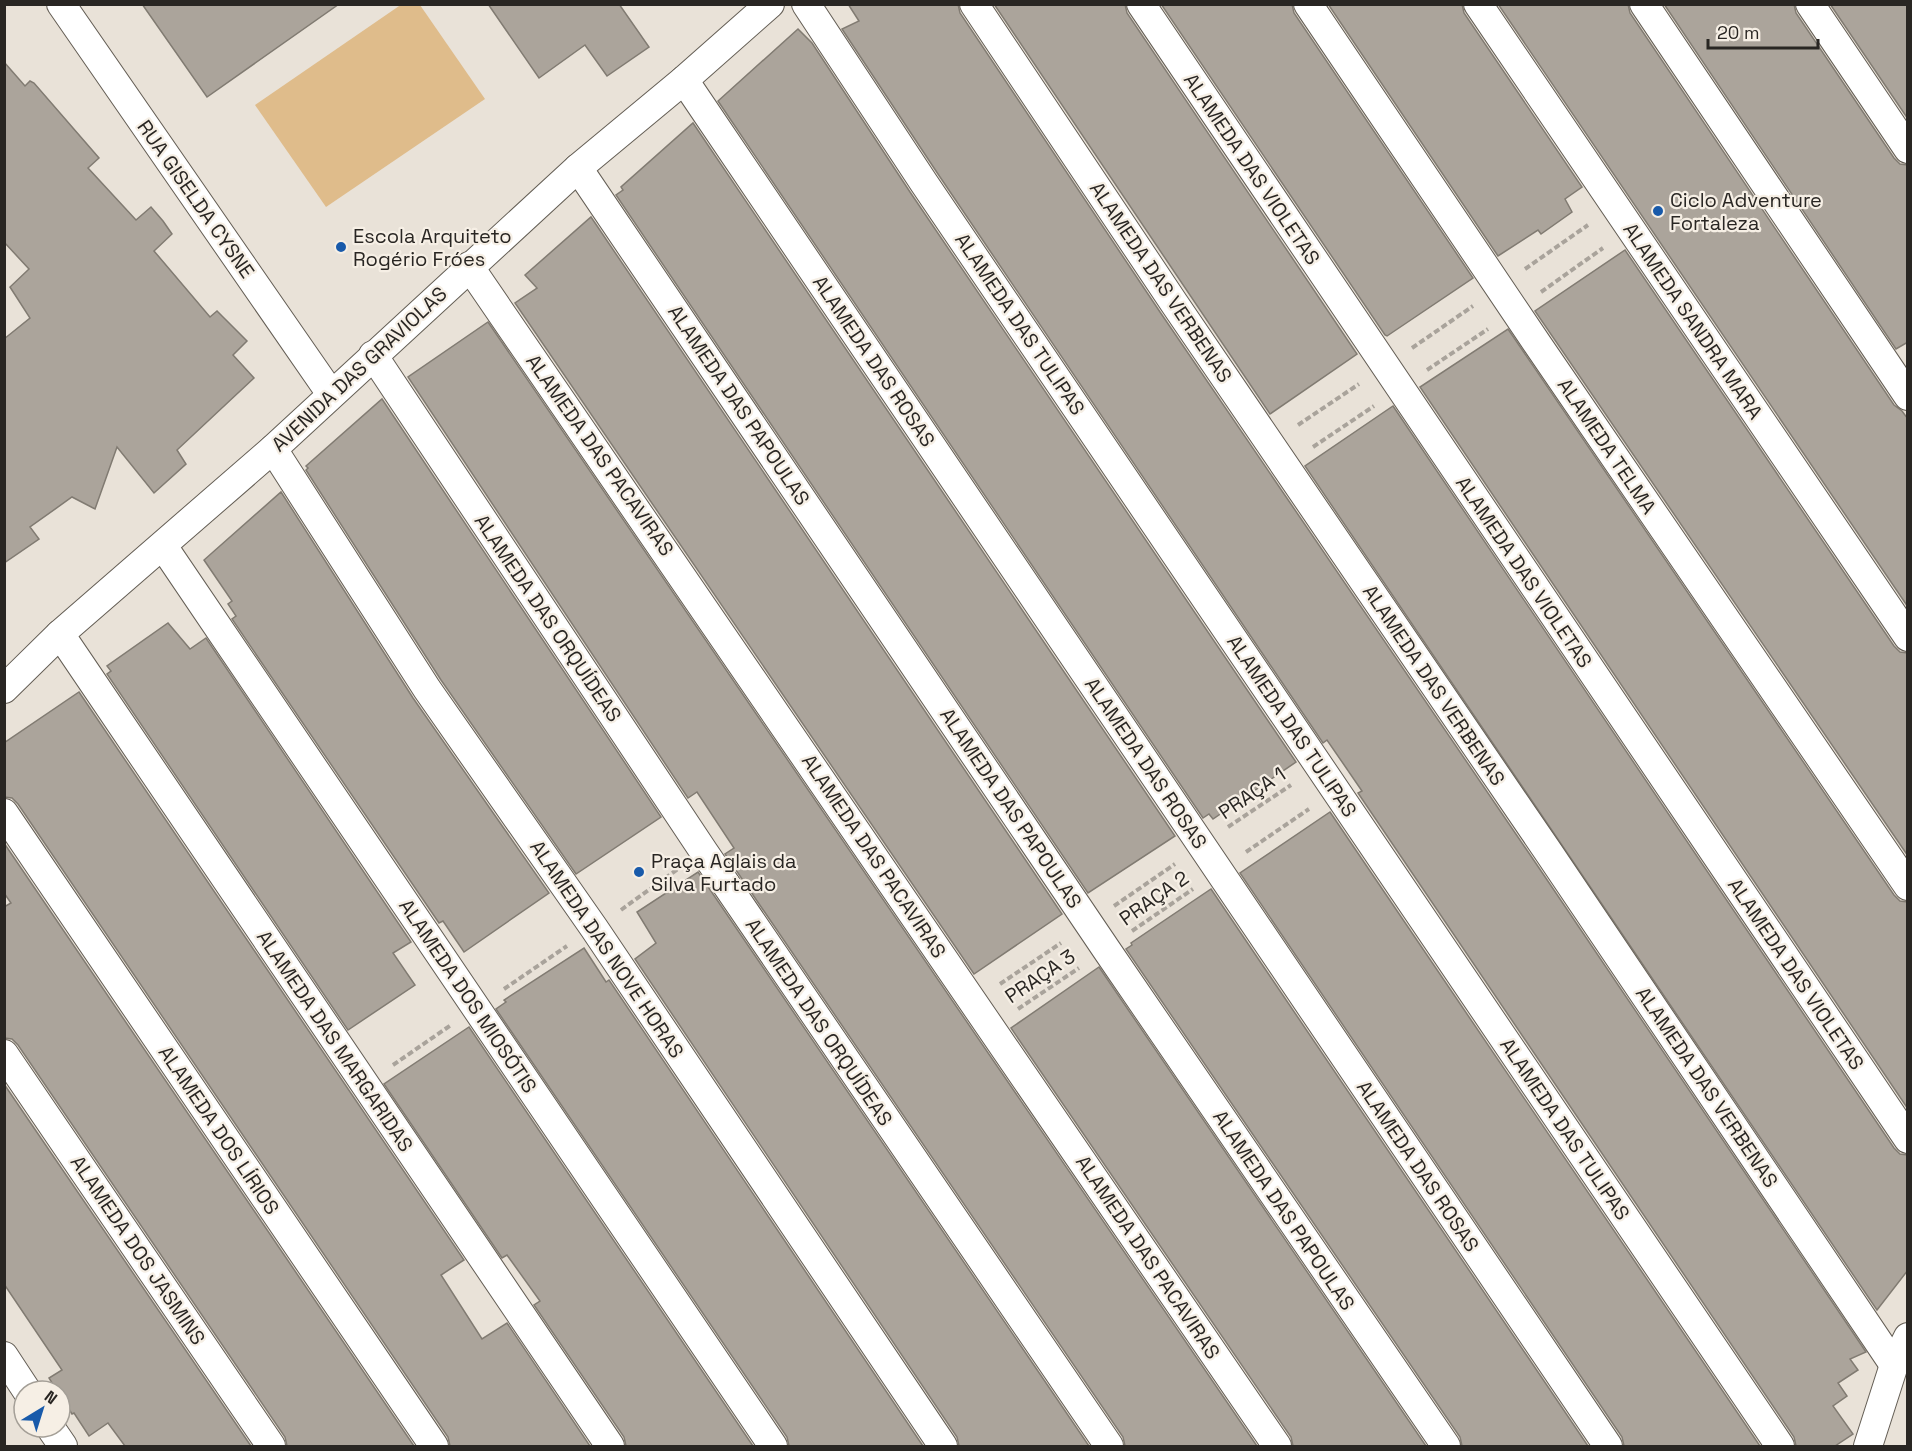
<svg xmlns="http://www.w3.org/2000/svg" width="1912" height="1451" font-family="'Space Grotesk',sans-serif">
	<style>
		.green { fill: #dfbc8b }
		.building { fill: #aba49b; stroke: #817b72; stroke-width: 1.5 }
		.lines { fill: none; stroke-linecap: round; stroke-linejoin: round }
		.street-casing { stroke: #645e55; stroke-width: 30 }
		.path { stroke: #a9a39b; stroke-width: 4; stroke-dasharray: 6 3; stroke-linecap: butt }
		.street { stroke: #fff; stroke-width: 28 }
		.poi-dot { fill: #185aaa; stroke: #f6efe5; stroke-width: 2 }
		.labels { text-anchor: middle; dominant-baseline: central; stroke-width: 4.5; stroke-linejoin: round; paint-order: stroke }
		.street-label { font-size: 20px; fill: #292623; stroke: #f6efe5 }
		.poi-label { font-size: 20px; fill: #292623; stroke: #f6efe5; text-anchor: start }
	</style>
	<rect width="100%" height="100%" fill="#e9e2d8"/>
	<polygon class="green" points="402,4 420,5 485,99 326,207 255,105"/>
	<g class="building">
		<polygon points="142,4 339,4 207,97"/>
		<polygon points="488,4 619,4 649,47 607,76 585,45 539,78"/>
		<polygon points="848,4 958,4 960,13 1160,312 1535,862 1866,1352 1850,1359 1858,1370 1838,1383 1847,1396 1833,1406 1853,1434 1835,1446 1796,1446 1794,1437 1358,793 1362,791 1327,740 1323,743 938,174 842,29 859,21"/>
		<polygon points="994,4 1125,4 1127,13 1357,354 1270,414"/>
		<polygon points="1161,4 1292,4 1294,13 1473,278 1387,336 1385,335"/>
		<polygon points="1328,4 1462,4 1464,13 1582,187 1565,199 1572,212 1541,234 1538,230 1498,256"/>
		<polygon points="1498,4 1628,4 1630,13 1894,405 1902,411 1908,419 1908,607"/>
		<polygon points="1664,4 1794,4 1796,13 1894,158 1900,164 1908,165 1908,342 1896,349"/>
		<polygon points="1830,4 1908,4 1908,119"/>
		<polygon points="798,29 812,43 910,192 1296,762 1213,819 1209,814 1203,818 718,101"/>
		<polygon points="4,62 25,86 30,81 34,83 99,158 88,168 136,220 151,207 163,221 172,234 154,251 210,317 217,311 247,341 233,355 254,378 177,450 186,464 154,493 117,447 95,509 72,497 30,527 39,539 4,563 4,339 30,318 10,287 29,269 4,242"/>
		<polygon points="693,123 1175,836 1088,893 616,195 623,190 621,187"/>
		<polygon points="591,217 1062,914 974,974 515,303 537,288 525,275"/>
		<polygon points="1625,250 1894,646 1900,652 1908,653 1908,856 1535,311"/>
		<polygon points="488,322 1257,1446 1125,1446 1123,1437 725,854 734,848 697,792 688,798 408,377"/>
		<polygon points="1508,329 1894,895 1900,901 1908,902 1908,1109 1420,387"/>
		<polygon points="382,399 661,817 576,874 441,680 306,470 308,468 306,466"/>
		<polygon points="1393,406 1894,1148 1900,1154 1908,1155 1908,1270 1877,1310 1305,466"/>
		<polygon points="281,492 413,698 549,893 464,952 443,921 439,923 232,619 236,616 228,604 232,601 204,560"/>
		<polygon points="168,623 190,649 206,638 411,942 393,953 415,985 348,1030 107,674 111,671 107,666"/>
		<polygon points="79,692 464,1260 441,1275 482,1339 507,1323 590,1446 450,1446 448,1437 18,804 12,798 4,797 4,743"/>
		<polygon points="1330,812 1760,1446 1624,1446 1622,1437 1240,873"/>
		<polygon points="4,843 414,1446 287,1446 285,1437 18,1045 12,1039 4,1038 4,907 11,903 4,893"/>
		<polygon points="698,872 1089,1446 959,1446 957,1437 635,959 656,943 637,912"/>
		<polygon points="1211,889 1588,1446 1462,1446 1460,1437 1126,949 1132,945 1131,943"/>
		<polygon points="584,948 606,982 609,980 923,1446 789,1446 787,1437 496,1009 506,1002 504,1000"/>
		<polygon points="1099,967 1426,1446 1293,1446 1291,1437 1011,1028"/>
		<polygon points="469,1027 753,1446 626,1446 624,1437 534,1305 540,1301 507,1255 502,1258 384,1084"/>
		<polygon points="4,1084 251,1446 125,1446 108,1423 89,1436 74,1413 72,1414 60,1395 60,1391 57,1391 49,1378 62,1370 4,1284"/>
	</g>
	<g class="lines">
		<g class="street-casing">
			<g id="street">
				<polyline points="61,4 331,394"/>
				<polyline points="806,4 924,183 1780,1446"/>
				<polyline points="974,4 1174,303 1549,853 1894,1365"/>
				<polyline points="1141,4 1908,1139"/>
				<polyline points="1308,4 1538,345 1908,886"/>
				<polyline points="1478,4 1908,637"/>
				<polyline points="1644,4 1908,396"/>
				<polyline points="1810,4 1908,149"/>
				<polyline points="684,80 1608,1446"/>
				<polyline points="578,168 1106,949 1446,1446"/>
				<polyline points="469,266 1277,1446"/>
				<polyline points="373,355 704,852 1109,1446"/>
				<polyline points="273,449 427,689 594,928 943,1446"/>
				<polyline points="163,546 773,1446"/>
				<polyline points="60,634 610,1446"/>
				<polyline points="4,689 60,634 273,449 578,168 684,80 770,4"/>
				<polyline points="4,813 434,1446"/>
				<polyline points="4,1054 271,1446"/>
				<polyline points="4,1356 27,1391"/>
				<polyline points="50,1427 63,1446"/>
				<polyline points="1868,1446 1894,1365 1908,1337"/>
			</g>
		</g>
		<g class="path">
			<polyline points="1525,269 1588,225"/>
			<polyline points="1541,292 1603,248"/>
			<polyline points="1412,348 1473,306"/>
			<polyline points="1427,370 1488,329"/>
			<polyline points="1298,425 1359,384"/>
			<polyline points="1313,447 1374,406"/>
			<polyline points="1228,827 1291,785"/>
			<polyline points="1246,852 1309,809"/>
			<polyline points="1114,906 1175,864"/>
			<polyline points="621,910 678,869"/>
			<polyline points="1132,931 1193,889"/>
			<polyline points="1000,984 1061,943"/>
			<polyline points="504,989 567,946"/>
			<polyline points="1018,1009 1079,968"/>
			<polyline points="393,1065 451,1025"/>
		</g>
		<use href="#street" class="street"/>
	</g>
	<g class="poi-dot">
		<circle cx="1658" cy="211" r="6"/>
		<circle cx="341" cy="247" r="6"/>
		<circle cx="639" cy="872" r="6"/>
	</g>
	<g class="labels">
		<g class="street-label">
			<text transform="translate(1252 169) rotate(56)">ALAMEDA DAS VIOLETAS</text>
			<text transform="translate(196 199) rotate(55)">RUA GISELDA CYSNE</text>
			<text transform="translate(1161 282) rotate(56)">ALAMEDA DAS VERBENAS</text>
			<text transform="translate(1693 321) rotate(56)">ALAMEDA SANDRA MARA</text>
			<text transform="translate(1020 324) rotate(56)">ALAMEDA DAS TULIPAS</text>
			<text transform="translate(874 361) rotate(56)">ALAMEDA DAS ROSAS</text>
			<text transform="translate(359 369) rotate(-43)">AVENIDA DAS GRAVIOLAS</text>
			<text transform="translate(739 405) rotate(56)">ALAMEDA DAS PAPOULAS</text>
			<text transform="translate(1607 446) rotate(56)">ALAMEDA TELMA</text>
			<text transform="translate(600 455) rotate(55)">ALAMEDA DAS PACAVIRAS</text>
			<text transform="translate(1524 572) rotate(56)">ALAMEDA DAS VIOLETAS</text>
			<text transform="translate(548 618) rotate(56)">ALAMEDA DAS ORQUÍDEAS</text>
			<text transform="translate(1434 685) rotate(56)">ALAMEDA DAS VERBENAS</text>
			<text transform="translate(1292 726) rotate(56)">ALAMEDA DAS TULIPAS</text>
			<text transform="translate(1146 763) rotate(56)">ALAMEDA DAS ROSAS</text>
			<text transform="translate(1252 793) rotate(-34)">PRAÇA 1</text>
			<text transform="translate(1011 808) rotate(56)">ALAMEDA DAS PAPOULAS</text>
			<text transform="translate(874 856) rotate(56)">ALAMEDA DAS PACAVIRAS</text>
			<text transform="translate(1154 898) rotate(-35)">PRAÇA 2</text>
			<text transform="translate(607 949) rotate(56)">ALAMEDA DAS NOVE HORAS</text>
			<text transform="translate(1796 974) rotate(56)">ALAMEDA DAS VIOLETAS</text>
			<text transform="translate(1040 976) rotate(-34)">PRAÇA 3</text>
			<text transform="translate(468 996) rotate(56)">ALAMEDA DOS MIOSÓTIS</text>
			<text transform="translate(819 1022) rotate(56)">ALAMEDA DAS ORQUÍDEAS</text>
			<text transform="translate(335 1041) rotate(56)">ALAMEDA DAS MARGARIDAS</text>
			<text transform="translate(1707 1087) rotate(56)">ALAMEDA DAS VERBENAS</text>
			<text transform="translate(1565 1129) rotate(56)">ALAMEDA DAS TULIPAS</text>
			<text transform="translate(219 1130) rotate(56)">ALAMEDA DOS LÍRIOS</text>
			<text transform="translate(1418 1166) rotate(56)">ALAMEDA DAS ROSAS</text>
			<text transform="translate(1284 1210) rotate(56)">ALAMEDA DAS PAPOULAS</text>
			<text transform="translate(138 1250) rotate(56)">ALAMEDA DOS JASMINS</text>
			<text transform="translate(1148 1257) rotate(56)">ALAMEDA DAS PACAVIRAS</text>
		</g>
		<g class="poi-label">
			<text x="1670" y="200">Ciclo Adventure<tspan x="1670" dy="23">Fortaleza</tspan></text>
			<text x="353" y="236">Escola Arquiteto<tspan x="353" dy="23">Rogério Fróes</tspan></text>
			<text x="651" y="861">Praça Aglais da<tspan x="651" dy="23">Silva Furtado</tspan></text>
		</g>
	</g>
	<rect width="1912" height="1451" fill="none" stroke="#292623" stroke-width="12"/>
	<g transform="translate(42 1409) rotate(38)"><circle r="28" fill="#f6efe5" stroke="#a49f97" stroke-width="1.5"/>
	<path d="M0-4.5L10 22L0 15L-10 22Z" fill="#185aaa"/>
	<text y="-9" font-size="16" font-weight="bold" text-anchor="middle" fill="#292623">N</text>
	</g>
	<path d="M1708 39v9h110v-9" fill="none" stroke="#292623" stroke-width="3"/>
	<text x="1717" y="39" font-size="18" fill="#292623" stroke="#f6efe5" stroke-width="4.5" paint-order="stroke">20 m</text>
</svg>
